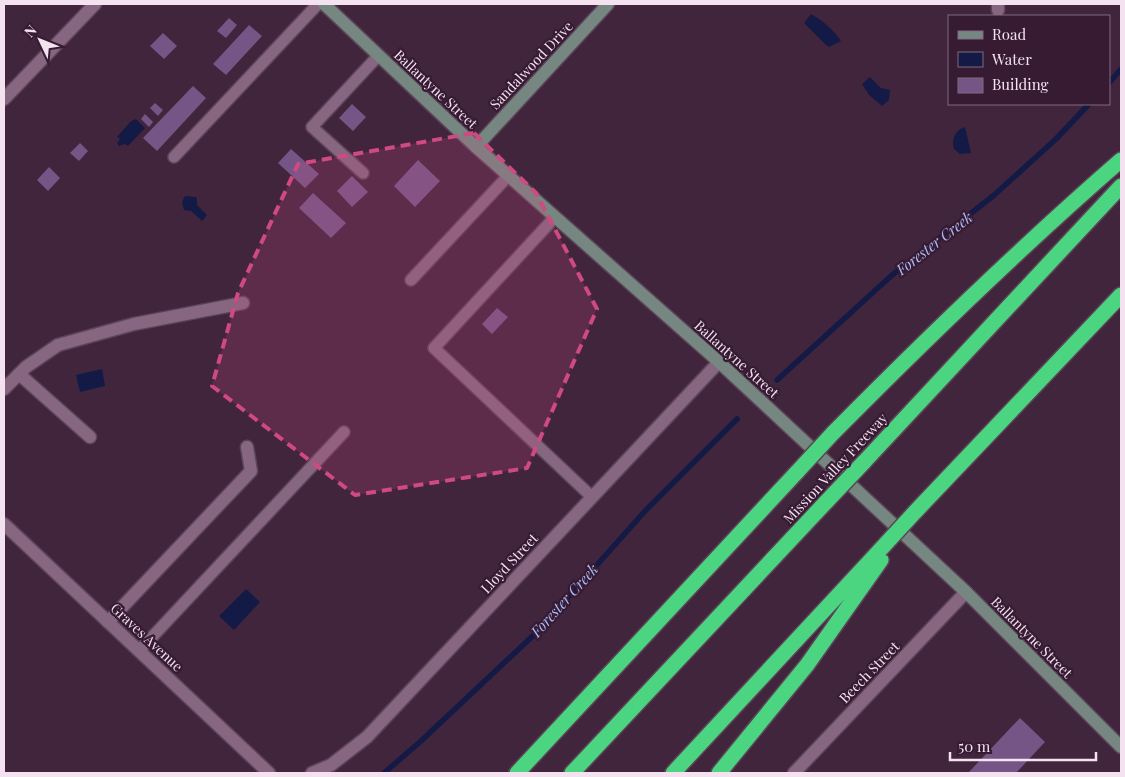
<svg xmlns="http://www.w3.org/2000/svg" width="1125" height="777" font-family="'Playfair Display',serif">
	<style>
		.water { fill: #141a46 }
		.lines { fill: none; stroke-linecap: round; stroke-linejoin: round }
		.stream { stroke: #141a46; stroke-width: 5.5 }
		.building { fill: #745585 }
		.lane-casing { stroke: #5c4458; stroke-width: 14 }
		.street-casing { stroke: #5c4458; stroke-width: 15 }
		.secondary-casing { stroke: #5c4458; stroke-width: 15 }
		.highway-casing { stroke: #5c4458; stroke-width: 18 }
		.lane { stroke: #866680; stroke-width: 11 }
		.street { stroke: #866680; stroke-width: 12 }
		.secondary { stroke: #758780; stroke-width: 12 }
		.highway { stroke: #4cd581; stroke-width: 15 }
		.highway-bridge-casing { stroke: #5c4458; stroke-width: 18; stroke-linecap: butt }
		.highway-bridge { stroke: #4cd581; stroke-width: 15 }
		.marked { fill: #ce4a80; fill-opacity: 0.2; stroke: #ce4a80; stroke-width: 4; stroke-dasharray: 10 6; stroke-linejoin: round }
		.labels { text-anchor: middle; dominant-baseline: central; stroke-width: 4.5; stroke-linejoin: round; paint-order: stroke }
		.street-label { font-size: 14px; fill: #f4e2f0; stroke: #361b32 }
		.water-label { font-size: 15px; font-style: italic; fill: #acbdfb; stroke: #361b32 }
	</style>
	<rect width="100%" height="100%" fill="#41253c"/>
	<g class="water">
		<path d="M811,14C822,20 834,30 841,41L829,47L826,45L804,23Z"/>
		<polygon points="870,77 881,88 890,90 889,100 882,106 869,95 862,84"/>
		<polygon points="136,119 145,128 128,146 125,144 119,146 117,143 120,139 117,137 131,121"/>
		<path d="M965,127L971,153L960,154L954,149C951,139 955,130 965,127Z"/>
		<polygon points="185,196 196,197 197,199 197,205 207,215 202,221 191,211 184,210 182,202"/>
		<polygon points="102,369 105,386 80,392 76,375"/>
		<polygon points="246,589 260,602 234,630 219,616"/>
	</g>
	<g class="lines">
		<g class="stream">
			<polyline points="1109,83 1121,69"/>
			<polyline points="777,380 891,276 993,196 1056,139 1089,104"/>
			<polyline points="384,773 421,741 538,631 646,510 737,419"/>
		</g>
	</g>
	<g class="building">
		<polygon points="229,18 237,25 226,38 217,31"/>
		<polygon points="249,25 262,36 226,75 213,64"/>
		<polygon points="163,33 177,46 164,59 150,46"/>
		<polygon points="193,86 206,98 157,151 143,138"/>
		<polygon points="155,103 163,110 158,116 150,108"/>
		<polygon points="352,104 366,117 353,131 339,118"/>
		<polygon points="145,114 153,122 149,127 141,119"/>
		<polygon points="80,143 88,151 79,161 70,153"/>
		<polygon points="291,149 319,174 305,188 278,163"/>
		<polygon points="418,160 440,181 415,207 394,186"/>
		<polygon points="49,167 60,178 48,191 37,180"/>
		<polygon points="352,176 368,192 352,207 337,191"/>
		<polygon points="313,193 346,223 331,238 299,208"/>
		<polygon points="497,308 508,317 492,334 482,324"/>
		<polygon points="1020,718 1045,742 1016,773 968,773"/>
	</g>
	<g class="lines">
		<g class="lane-casing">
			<g id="lane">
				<polyline points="174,157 318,4"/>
				<polyline points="363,173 312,127 378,56"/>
				<polyline points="555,217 434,348 592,497"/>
				<polyline points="411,280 508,176"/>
				<polyline points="139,651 344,432"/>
			</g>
		</g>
		<g class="street-casing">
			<g id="street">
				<polyline points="998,10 998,4"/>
				<polyline points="4,99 95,4"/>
				<polyline points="19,374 90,437"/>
				<polyline points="4,389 26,367 58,345 134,324 243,303"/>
				<polyline points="4,524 269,773"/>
				<polyline points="108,622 251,471 247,447"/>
				<polyline points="312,773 331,765 367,737 719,362"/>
				<polyline points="794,773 966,592"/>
			</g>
		</g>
		<g class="secondary-casing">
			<g id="secondary">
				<polyline points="324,4 476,147 719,362 966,592 1121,747"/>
				<polyline points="476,147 608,4"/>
			</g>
		</g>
		<g class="highway-casing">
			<g id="highway">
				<path d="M833,433C926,339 1021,247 1121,160"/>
				<polyline points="864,462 1121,186"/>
				<polyline points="915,512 1121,295"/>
				<polyline points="517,773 797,472"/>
				<polyline points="572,773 827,501"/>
				<polyline points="673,773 880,550"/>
				<polyline points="719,773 807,665 881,560"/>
			</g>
		</g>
		<use href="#lane" class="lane"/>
		<use href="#street" class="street"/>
		<use href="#secondary" class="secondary"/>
		<use href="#highway" class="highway"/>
		<g class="highway-bridge-casing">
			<g id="highway-bridge">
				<polyline points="797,472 833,433"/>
				<polyline points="827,501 864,462"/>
				<polyline points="880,550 915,512"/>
			</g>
		</g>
		<use href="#highway-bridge" class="highway-bridge"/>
	</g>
	<path class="marked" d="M474,133L536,193L597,309L527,468L355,495L212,386L238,293L298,164Z"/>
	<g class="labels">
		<g class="street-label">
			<text transform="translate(531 65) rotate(-47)">Sandalwood Drive</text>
			<text transform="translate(436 89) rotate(43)">Ballantyne Street</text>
			<text transform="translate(737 359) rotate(42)">Ballantyne Street</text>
			<text transform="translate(835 468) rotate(-47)">Mission Valley Freeway</text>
			<text transform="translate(509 563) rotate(-47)">Lloyd Street</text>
			<text transform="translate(147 637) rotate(43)">Graves Avenue</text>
			<text transform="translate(1032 637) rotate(45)">Ballantyne Street</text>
			<text transform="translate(869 672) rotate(-46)">Beech Street</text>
		</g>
		<g class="water-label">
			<text transform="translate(934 243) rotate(-38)">Forester Creek</text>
			<text transform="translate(564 600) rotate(-48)">Forester Creek</text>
		</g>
	</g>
	<rect width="1125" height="777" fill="none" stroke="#f4e2f0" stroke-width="10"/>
	<rect x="948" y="15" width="162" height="90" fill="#361b32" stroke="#826b7e"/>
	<rect x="958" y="31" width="25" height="8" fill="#758780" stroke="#826b7e"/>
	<text x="992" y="40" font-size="15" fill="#f4e2f0">Road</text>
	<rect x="958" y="52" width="25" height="15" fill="#141a46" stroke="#826b7e"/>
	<text x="992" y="65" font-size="15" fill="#f4e2f0">Water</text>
	<rect x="958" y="78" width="25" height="15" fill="#745585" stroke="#826b7e"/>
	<text x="992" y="90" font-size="15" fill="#f4e2f0">Building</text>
	<g transform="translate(40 40) rotate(313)" stroke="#361b32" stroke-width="4" paint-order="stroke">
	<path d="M0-4L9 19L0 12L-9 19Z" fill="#f4e2f0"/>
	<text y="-8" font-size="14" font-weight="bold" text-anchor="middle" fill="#f4e2f0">N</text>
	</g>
	<path d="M950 752v8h146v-8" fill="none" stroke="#f4e2f0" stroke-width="2.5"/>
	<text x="958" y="752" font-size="15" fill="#f4e2f0" stroke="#361b32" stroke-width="4" paint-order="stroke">50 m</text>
</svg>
